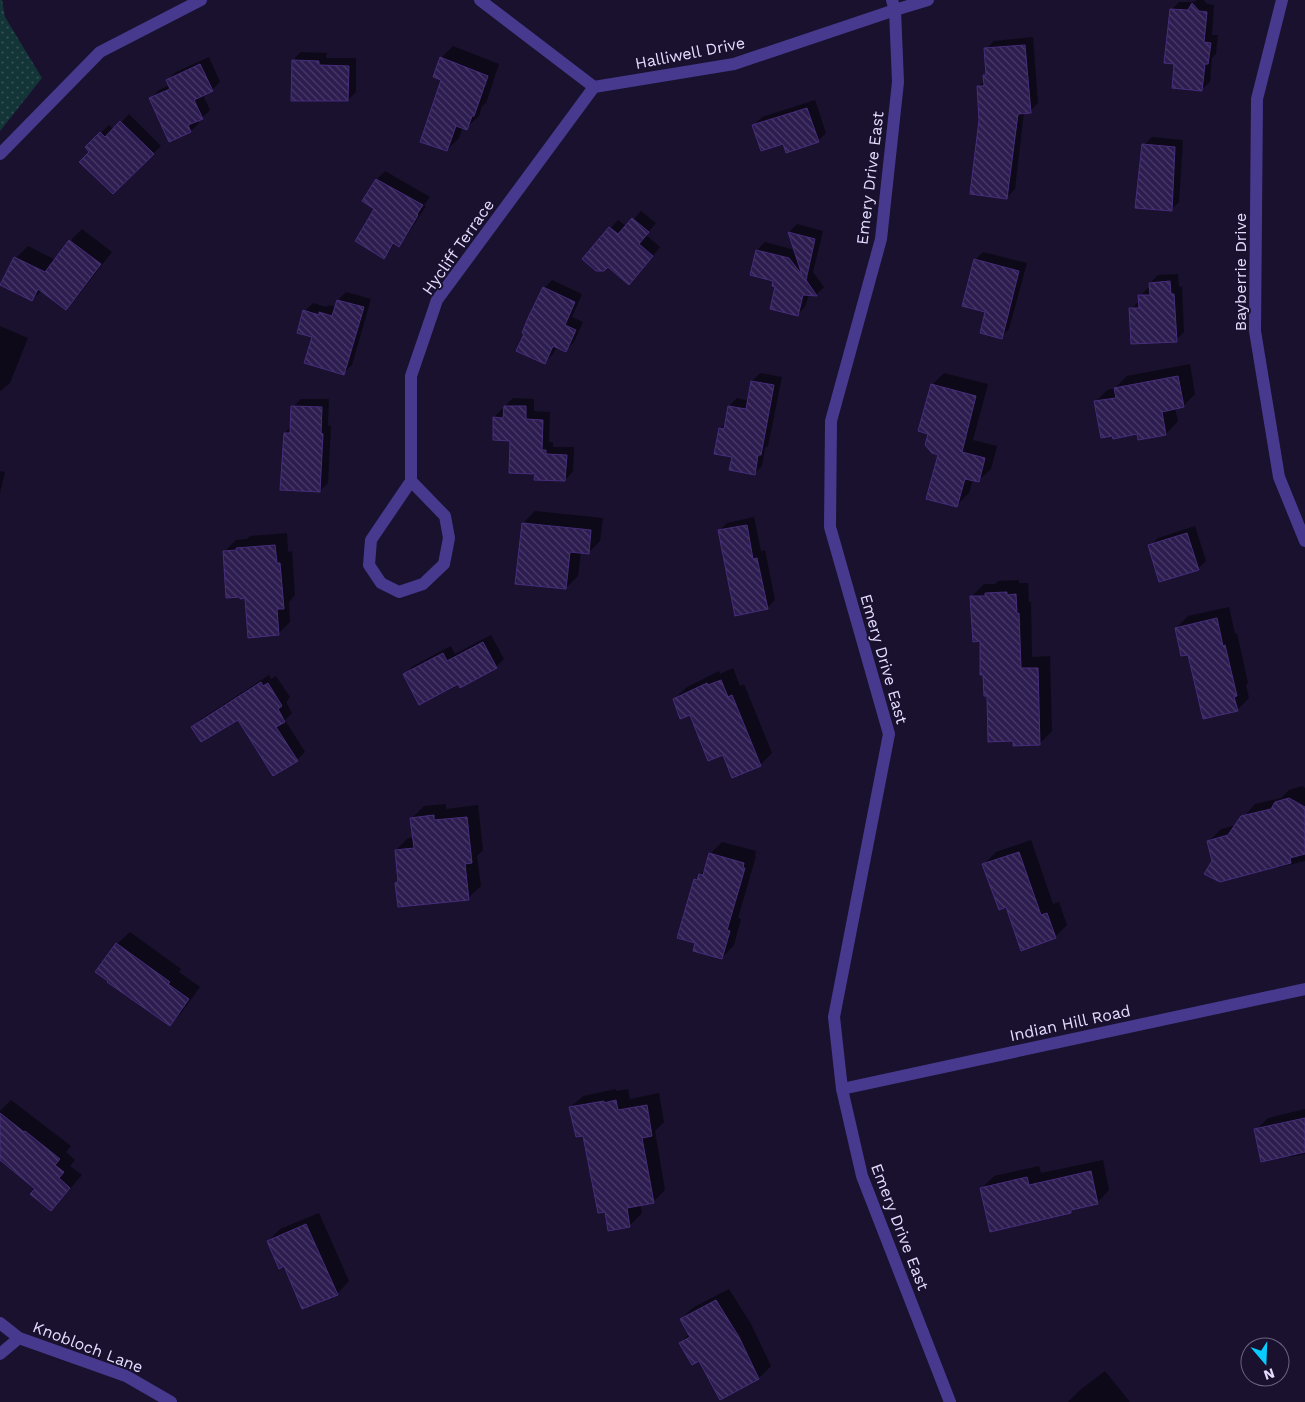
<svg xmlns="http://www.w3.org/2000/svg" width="1305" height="1402" font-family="'Work Sans',sans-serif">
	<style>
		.grass { fill: url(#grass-dots) }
		.shadow { fill: #0007 }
		.building { fill: url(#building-back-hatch); stroke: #462d7c }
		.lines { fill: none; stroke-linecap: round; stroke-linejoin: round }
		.minor { stroke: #473a8e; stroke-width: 12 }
		.labels { text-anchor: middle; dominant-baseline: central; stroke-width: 4; stroke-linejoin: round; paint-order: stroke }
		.street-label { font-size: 16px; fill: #e5ddff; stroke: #19112e }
	</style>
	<defs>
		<pattern id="grass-dots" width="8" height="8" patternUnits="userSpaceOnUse" patternTransform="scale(1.25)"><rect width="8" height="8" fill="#133538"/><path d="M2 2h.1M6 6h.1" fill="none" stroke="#355256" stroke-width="1.8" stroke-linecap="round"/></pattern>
		<pattern id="building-back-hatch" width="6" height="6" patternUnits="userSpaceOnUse" patternTransform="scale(1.25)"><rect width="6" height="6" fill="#2c1c4f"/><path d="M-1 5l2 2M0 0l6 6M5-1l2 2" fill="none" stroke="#4a3d69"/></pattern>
	</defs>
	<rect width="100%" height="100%" fill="#19112e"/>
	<polygon class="grass" points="0,0 2,0 5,17 42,78 0,131"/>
	<g class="shadow">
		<polygon points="1197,0 1204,0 1207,4 1214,5 1212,35 1218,35 1216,54 1212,58 1210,82 1201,90 1175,63 1171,10 1179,2 1194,2"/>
		<polygon points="1033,37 1038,103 1030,111 1024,112 1015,189 1007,197 981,120 978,87 985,80 985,75 988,72 986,49 994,41"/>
		<polygon points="453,46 499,64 486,103 482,106 479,116 466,128 463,127 459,138 447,150 441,58"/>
		<polygon points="301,52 327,53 326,58 356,58 356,92 348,100 293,60"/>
		<polygon points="209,57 220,82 212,90 203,95 210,110 202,118 197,120 199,123 191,131 170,140 151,98 159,90 170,85 168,80 176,72"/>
		<polygon points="815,100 826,133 818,141 784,142 754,125 762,117"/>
		<polygon points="129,114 161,146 113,193 91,152 86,147 109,125 114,130"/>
		<polygon points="1152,137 1183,140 1179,202 1171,210 1144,145"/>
		<polygon points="385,171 430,197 424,205 426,206 406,237 398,245 395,243 384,257 376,209 364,201 377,179"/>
		<polygon points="641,211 656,223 646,235 660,247 637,275 583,259 618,220 627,227"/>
		<polygon points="797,224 823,231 813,272 824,287 817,294 809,294 805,307 797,315 777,286 775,280 751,274 757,250 765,242 795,250 789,232"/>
		<polygon points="82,229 112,252 78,296 66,308 42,290 32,300 16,258 28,246 56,260 70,241"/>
		<polygon points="983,252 1027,263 1009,329 1001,337 987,311 975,260"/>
		<polygon points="1178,274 1179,287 1182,286 1184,332 1176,340 1131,309 1139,301 1140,296 1148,288 1150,288 1150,283 1158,275"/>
		<polygon points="552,280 582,294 572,317 583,322 574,342 566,350 557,347 553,354 545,362 544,288"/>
		<polygon points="346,292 371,299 352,365 344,373 313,336 305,311 313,303 326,307 329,305 336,307 338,300"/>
		<polygon points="0,326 28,338 10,383 0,391"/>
		<polygon points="1190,364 1195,394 1183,406 1175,408 1178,421 1166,434 1139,439 1138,432 1095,402 1107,390 1115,388 1127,376"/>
		<polygon points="760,373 782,377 768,446 765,448 762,466 754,474 733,456 720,429 726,423 729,406 737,398 749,401 752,381"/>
		<polygon points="944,373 988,384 973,440 997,446 991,469 978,481 973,479 969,493 957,505 940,454 932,385"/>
		<polygon points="513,398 534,399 534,411 550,412 549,442 553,442 553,447 574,447 573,471 565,480 536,473 494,417 502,409 505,410 505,406"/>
		<polygon points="301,399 329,399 328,425 331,426 328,483 320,491 285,433 291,426 293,407"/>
		<polygon points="0,471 5,472 0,493"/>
		<polygon points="535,511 603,518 600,541 588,553 581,552 578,576 566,588 523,523"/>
		<polygon points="754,517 761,551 765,550 775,600 767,608 719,531 727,523"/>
		<polygon points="1195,526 1206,561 1198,569 1150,546 1158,538"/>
		<polygon points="287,533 288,552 292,551 295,595 289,602 290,622 278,634 246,597 224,552 236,540 247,539 250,536"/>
		<polygon points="1019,580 1019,583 1028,583 1029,602 1031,602 1032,657 1050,656 1052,731 1039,744 1014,740 988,694 981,640 972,596 984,584 995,584 998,581"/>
		<polygon points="1229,607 1235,634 1237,633 1248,683 1246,685 1249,698 1237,710 1189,653 1176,628 1188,616"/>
		<polygon points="491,635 504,659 496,667 458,682 405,674 413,666 451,646 455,654"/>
		<polygon points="733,668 740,686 744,684 772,753 760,765 723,754 691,713 674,699 687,687 719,671 720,674"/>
		<polygon points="269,675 271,679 276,676 290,697 286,702 292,713 285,720 305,752 297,760 239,719 193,727 201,719"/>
		<polygon points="1302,786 1305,788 1305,861 1277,868 1276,866 1214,861 1209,841 1221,829 1237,825 1255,804 1281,798 1289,790"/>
		<polygon points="446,804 446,809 478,805 483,850 477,856 481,886 468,898 397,883 399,880 396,850 408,838 414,838 412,818 424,806"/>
		<polygon points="1031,840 1053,904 1059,902 1067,925 1055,937 983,865 996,852"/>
		<polygon points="722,842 756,851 755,856 756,856 738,918 741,919 734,945 722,958 697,942 695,880 706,868 710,854"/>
		<polygon points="130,932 181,969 179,972 200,987 182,1012 170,1025 117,944"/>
		<polygon points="616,1089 616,1091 628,1089 630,1099 659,1093 664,1122 655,1131 665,1190 653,1202 640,1204 642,1213 630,1225 606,1211 584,1134 570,1108 583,1096"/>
		<polygon points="11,1100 71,1146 66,1152 75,1160 70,1166 82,1175 51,1210 36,1188 1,1159 0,1160 0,1111"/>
		<polygon points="1305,1109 1305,1154 1290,1157 1290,1155 1256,1130 1268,1118"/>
		<polygon points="1103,1160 1109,1190 1097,1203 1075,1207 1071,1212 982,1188 994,1176 1039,1166 1041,1173"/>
		<polygon points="319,1213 349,1281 337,1294 268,1241 280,1229"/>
		<polygon points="729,1289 751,1324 771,1366 759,1378 721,1398 700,1360 681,1343 689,1334 681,1319 694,1307"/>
		<polygon points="1105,1371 1130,1402 1068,1402 1080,1390"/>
	</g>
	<g class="building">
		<polygon points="1192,3 1199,11 1207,12 1204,42 1211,43 1208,64 1205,64 1202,91 1172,88 1174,64 1164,63 1170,9 1188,10"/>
		<polygon points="1025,45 1031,113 1018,114 1007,199 970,194 979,120 977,86 984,86 983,75 986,75 984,48"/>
		<polygon points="440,57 488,76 474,116 472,116 467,130 456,126 447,151 420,142 441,80 433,77"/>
		<polygon points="292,60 319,61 319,65 349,66 348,101 291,101"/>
		<polygon points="200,64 213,91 194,100 203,119 188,125 191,132 169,142 149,98 170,89 166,80"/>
		<polygon points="807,108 819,142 786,153 783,144 761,151 752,125"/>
		<polygon points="120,121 154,154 113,194 79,162 89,152 85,147 100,132 105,137"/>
		<polygon points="1142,144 1175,147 1172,211 1135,208"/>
		<polygon points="376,179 423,205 417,214 418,215 399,247 393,243 384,259 355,241 374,209 362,201"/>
		<polygon points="632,218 649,232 639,244 653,256 629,285 608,267 604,271 596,271 582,259 609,227 618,234"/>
		<polygon points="788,232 815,239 806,280 817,296 803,295 798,316 770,309 775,287 772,286 773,281 750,275 756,250 789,258 802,275"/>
		<polygon points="69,240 101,264 66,310 38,289 32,301 0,285 14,257 45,272"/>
		<polygon points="974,259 1019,271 1002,339 980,333 985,312 962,306"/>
		<polygon points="1170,281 1171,294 1174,294 1177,342 1131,344 1129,308 1139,308 1138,295 1150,295 1149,283"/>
		<polygon points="543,287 575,302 565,325 576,330 566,352 553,346 545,364 516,351 524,334 522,333 528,318"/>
		<polygon points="337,300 364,307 344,375 304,363 312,337 297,333 303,310 319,315 319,312 332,316"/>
		<polygon points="1178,376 1184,407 1162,412 1166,435 1138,440 1137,434 1113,439 1112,436 1101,438 1094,401 1116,398 1114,388"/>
		<polygon points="751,381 774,385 761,455 758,455 755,475 729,470 732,457 714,454 719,428 724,429 728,406 746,409"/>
		<polygon points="931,384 976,396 962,452 985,458 979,482 965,479 957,507 926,499 938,455 932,453 925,445 928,434 918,431"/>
		<polygon points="291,406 322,407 321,433 323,434 320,492 280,490 284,433 290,433"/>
		<polygon points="504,406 526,406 526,419 543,420 542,450 546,450 546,454 567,455 565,481 534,480 535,474 509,473 510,441 493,440 493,417 503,418"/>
		<polygon points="522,523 591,530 589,554 570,552 566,589 515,584"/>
		<polygon points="747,525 753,559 757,558 768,609 735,616 718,530"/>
		<polygon points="1187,533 1199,570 1159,582 1148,545"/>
		<polygon points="275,545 277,563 280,563 284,609 277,609 279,635 248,638 245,598 240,599 240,597 226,598 223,551 237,550 236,548"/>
		<polygon points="1007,592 1007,595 1016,594 1017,614 1019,613 1021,668 1038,668 1040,745 1013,746 1013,741 988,742 987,696 984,696 983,675 980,675 980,641 973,642 970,596 985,596 985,593"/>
		<polygon points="1217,618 1223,646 1225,645 1237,696 1234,697 1238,711 1203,719 1188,655 1181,656 1175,628"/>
		<polygon points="483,642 497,668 460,688 458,684 419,705 403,674 443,653 447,661"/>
		<polygon points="721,680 728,697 732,695 761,766 732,778 723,755 708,761 690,715 680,719 673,699 707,683 708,685"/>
		<polygon points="261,682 263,686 268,683 282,706 278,709 285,722 276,727 298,761 273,776 238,720 201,742 191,727"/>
		<polygon points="1289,798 1305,807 1305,854 1290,858 1291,863 1220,882 1204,874 1212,861 1207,841 1228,835 1241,816 1271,809 1275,802"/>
		<polygon points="434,815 434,820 467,817 472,863 465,864 469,900 398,907 395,883 398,882 395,850 414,848 410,818"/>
		<polygon points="1019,852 1041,915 1047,913 1056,938 1021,951 1006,907 999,910 982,864"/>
		<polygon points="709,853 744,863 743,868 745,868 727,930 730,931 722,959 693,951 695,943 677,938 694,879 697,880 699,874 703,875"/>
		<polygon points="116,943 170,982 168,984 189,999 170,1026 107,982 108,981 95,972"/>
		<polygon points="616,1100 618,1110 647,1105 652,1136 642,1138 654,1203 627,1208 630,1227 608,1231 605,1212 598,1213 583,1136 576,1137 569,1107 604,1101 604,1103"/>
		<polygon points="0,1113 24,1132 25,1131 60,1159 55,1165 64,1172 59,1178 70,1188 51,1211 30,1194 35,1189 0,1160"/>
		<polygon points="1305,1118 1305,1152 1261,1162 1254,1129"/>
		<polygon points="1091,1171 1098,1204 1071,1210 1071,1213 990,1232 980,1188 1027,1177 1029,1185"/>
		<polygon points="306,1224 338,1295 302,1309 284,1266 279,1269 267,1241"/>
		<polygon points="716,1300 739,1337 759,1379 720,1400 699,1361 692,1365 679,1343 690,1337 680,1319"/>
	</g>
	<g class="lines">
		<g class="minor">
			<polyline points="480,0 594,87 734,64 895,10 928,0"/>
			<polyline points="892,0 895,10 898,82 881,239 831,421 830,527 889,734 834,1017 842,1089 862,1176 950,1402"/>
			<polyline points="1282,0 1257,99 1255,331 1279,477 1305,541"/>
			<polyline points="0,154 100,52 201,0"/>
			<polyline points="411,481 445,516 449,538 444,564 423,584 399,592 381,583 369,565 371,540 411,481 411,376 437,300 594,87"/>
			<polyline points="842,1089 1305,989"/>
			<polyline points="0,1323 19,1338 126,1376 171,1402"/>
			<polyline points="0,1354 19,1338"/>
		</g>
	</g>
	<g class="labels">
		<g class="street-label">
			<text transform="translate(690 53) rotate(-11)">Halliwell Drive</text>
			<text transform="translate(870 178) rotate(-83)">Emery Drive East</text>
			<text transform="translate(458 247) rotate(-55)">Hycliff Terrace</text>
			<text transform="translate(1240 272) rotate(-90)">Bayberrie Drive</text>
			<text transform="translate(884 659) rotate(74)">Emery Drive East</text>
			<text transform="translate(1070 1023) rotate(-12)">Indian Hill Road</text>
			<text transform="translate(900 1227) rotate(69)">Emery Drive East</text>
			<text transform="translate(88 1347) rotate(21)">Knobloch Lane</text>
		</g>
	</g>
	<g transform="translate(1265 1362) rotate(161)"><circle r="24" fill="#19112e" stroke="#6b6382"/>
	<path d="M0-4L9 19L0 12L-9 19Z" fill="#09cbff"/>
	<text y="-8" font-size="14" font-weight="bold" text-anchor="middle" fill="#e5ddff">N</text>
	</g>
</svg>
